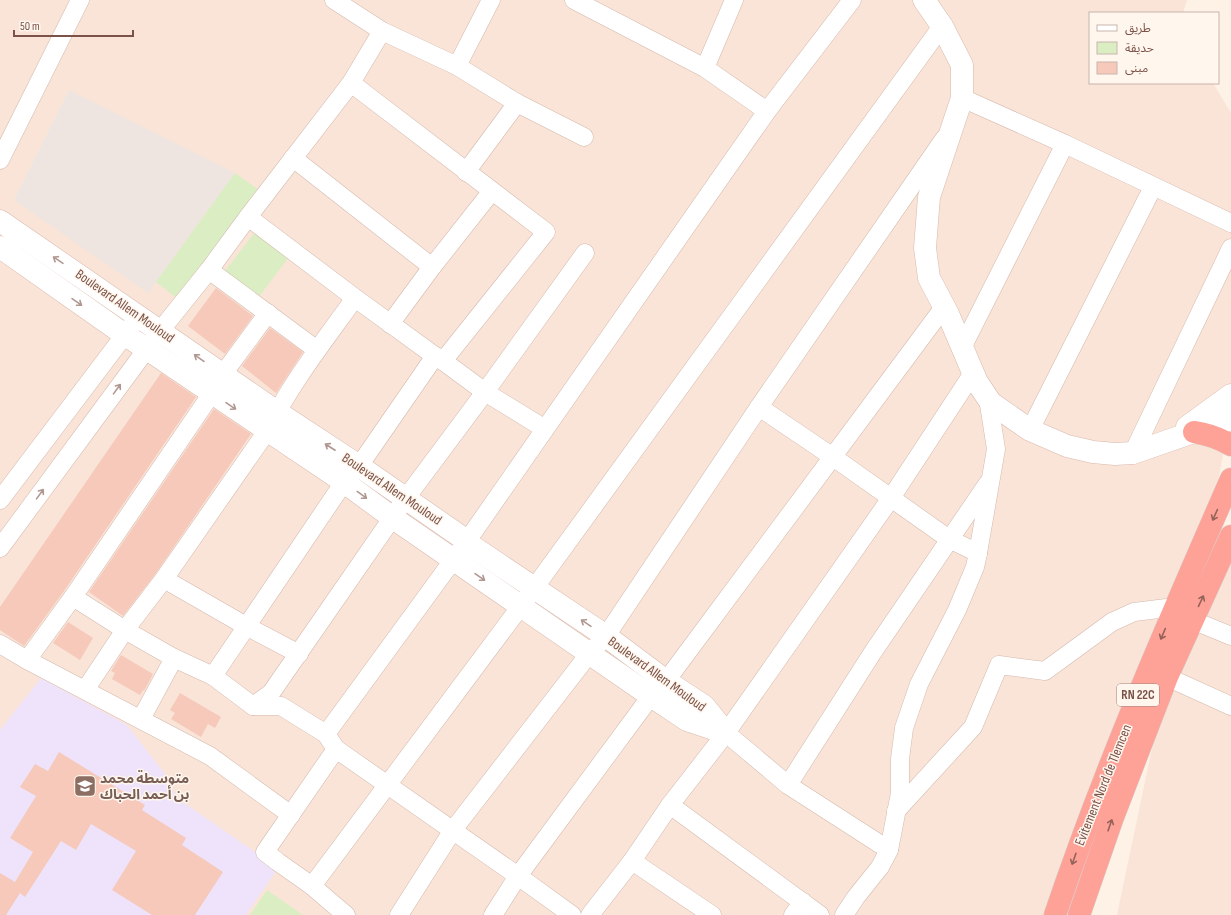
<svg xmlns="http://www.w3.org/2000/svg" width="1231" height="915" font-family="'Sofia Sans Condensed','Noto Sans Arabic',sans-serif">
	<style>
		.residential { fill: #f9e4d7 }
		.industrial { fill: #eee5e0 }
		.education { fill: #eee3fb }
		.green { fill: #dbeec3 }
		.building { fill: #f6c9bb }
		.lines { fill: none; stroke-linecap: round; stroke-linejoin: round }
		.street-casing { stroke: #d4b9ad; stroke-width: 19 }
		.secondary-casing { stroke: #dab9ad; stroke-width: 23 }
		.highway-casing { stroke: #dacfcc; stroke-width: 23 }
		.street { stroke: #fff; stroke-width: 18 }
		.secondary { stroke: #fff; stroke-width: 22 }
		.highway { stroke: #fea298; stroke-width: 22 }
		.oneway { stroke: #b09791 }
		.oneway2 { stroke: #956258 }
		.labels { text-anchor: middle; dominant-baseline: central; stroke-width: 3; stroke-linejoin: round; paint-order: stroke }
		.shield { fill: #fff6ee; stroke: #a3837a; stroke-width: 1 }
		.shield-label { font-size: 13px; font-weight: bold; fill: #7b5248 }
		.street-label { font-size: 14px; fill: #7b5248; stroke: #fff6ee }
		.education-label { font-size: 14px; font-weight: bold; fill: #785e54; stroke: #fff6ee; text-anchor: start }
	</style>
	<rect width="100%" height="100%" fill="#fef1e6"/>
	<g class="residential">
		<polygon points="0,0 1187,0 1183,13 1090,13 1090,83 1213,83 1231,113 1231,413 1217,486 1062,915 0,915"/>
		<polygon points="1231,558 1231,915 1117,915 1167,677"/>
	</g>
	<polygon class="industrial" points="69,90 235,173 148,293 14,200"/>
	<polygon class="education" points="41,678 127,725 165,774 177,798 278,868 246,915 0,915 0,730"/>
	<g class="green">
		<polygon points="235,173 259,190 179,300 156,282"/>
		<polygon points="256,231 289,257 258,298 224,272"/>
		<polygon points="267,890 303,915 250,915"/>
	</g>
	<g class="building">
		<polygon points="216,288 253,316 225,354 188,326"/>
		<polygon points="270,328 303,352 276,393 242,366"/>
		<polygon points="161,373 196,397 64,591 24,646 0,630 0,607"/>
		<polygon points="214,409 251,434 156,573 123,616 89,592"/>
		<polygon points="68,622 93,638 80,660 53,643"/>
		<polygon points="121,655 153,674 144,691 143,690 140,695 112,679 115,673 111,671"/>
		<polygon points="180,693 221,717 215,728 208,724 201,737 171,719 175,713 170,710"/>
		<polygon points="59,752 145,805 142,810 186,838 182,845 223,872 195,915 152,915 112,890 136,851 91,824 76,850 61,841 25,897 20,893 6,915 0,915 0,873 15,882 33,852 10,838 36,796 20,787 35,764 48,771"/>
	</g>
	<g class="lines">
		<g class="street-casing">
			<g id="street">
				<polyline points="334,0 382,31 457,66 517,103 584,137"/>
				<polyline points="574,0 705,68 767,111"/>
				<polyline points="457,66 491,0"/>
				<polyline points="705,68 734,0"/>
				<polyline points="351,83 382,31"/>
				<polyline points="962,98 1065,144 1231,223"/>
				<polyline points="293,158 432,267"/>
				<polyline points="0,160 80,0"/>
				<polyline points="466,172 517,103"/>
				<polyline points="248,217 355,298 435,356 443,361 485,392 545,429"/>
				<polyline points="209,270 317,350"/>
				<polyline points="390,324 432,267 492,191"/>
				<polyline points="962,348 1065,144"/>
				<polyline points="759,407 833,457 949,539 978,553"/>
				<polyline points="1030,430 1153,187"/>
				<polyline points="1133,453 1231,248"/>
				<polyline points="0,500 139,316"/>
				<polyline points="0,548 160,331 209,270 248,217 351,83 546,232 443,361"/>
				<polyline points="164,579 246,626 299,654"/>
				<polyline points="73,597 125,630 174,658 213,676 253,706 281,706 326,734 336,749 518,876 572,915"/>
				<polyline points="1192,620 1231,636"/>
				<polyline points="0,644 27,660 210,756 291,815"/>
				<polyline points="27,660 73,597 212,393 223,374 268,313"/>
				<polyline points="213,676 344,482 359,466 435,356"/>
				<polyline points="1167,677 1231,706"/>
				<path d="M85,690L125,630L164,579L267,431C291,383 324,341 355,298"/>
				<polyline points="253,706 271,693 406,498 485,392 585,253"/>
				<polyline points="141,719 174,658"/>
				<polyline points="726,733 788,785 889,850"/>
				<polyline points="326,734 467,541 545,429 767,111 852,0"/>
				<polyline points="336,749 265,852 278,862 312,886 346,915"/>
				<polyline points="788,785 873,652 988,483"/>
				<polyline points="670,805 820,915"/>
				<polyline points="896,811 973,727 999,665 1045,671 1112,622 1134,612 1175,607"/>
				<polyline points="632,861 712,915"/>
				<polyline points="312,886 535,587 942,26"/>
				<polyline points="399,915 453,830 589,654 606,636 759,407 944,139"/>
				<polyline points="493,915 518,876 651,696 666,681 944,307"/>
				<polyline points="590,915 632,861 670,805 726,733 891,498 973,373"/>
				<polyline points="793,915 803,902"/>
				<polyline points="844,915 856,897 880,867 889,850 900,793 900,759 904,728 919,684 957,610 975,567 978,553 996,449 988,398"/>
			</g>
		</g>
		<g class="secondary-casing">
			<g id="secondary">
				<polyline points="924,0 942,26 962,65 962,98 929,197 925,248 929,278 948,314 977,382 991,403 1030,430 1067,446 1093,452 1115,454 1133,453 1231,419"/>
				<polyline points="0,221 277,412 359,466 467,541 467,543 606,636 666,681 704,706 726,733"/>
				<polyline points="0,247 125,335 147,349 344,482 393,518 651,696 687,720 726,733"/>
				<polyline points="1187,427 1231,395"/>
			</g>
		</g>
		<g class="highway-casing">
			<g id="highway">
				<path d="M1194,432C1208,434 1219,438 1231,445"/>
				<path d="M1055,915C1105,767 1168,623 1231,479"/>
				<polyline points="1079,915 1113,817 1167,677 1231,536"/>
			</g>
		</g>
		<use href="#street" class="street"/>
		<use href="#secondary" class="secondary"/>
		<use href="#highway" class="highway"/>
	</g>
	<defs><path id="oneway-shaft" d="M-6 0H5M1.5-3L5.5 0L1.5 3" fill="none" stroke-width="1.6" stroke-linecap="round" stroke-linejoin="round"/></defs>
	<g class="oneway">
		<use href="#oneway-shaft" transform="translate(58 260) rotate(-146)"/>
		<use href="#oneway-shaft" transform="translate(77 302) rotate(35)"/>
		<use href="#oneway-shaft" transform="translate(199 358) rotate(-145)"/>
		<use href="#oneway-shaft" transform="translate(117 389) rotate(-54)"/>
		<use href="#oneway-shaft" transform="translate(231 406) rotate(34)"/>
		<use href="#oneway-shaft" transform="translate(330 447) rotate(-147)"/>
		<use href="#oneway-shaft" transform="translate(40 494) rotate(-54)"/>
		<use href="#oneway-shaft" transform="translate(362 495) rotate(36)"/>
		<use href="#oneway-shaft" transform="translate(480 577) rotate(35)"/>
		<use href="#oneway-shaft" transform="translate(586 623) rotate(-146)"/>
	</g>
	<g class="oneway2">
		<use href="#oneway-shaft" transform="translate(1215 515) rotate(114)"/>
		<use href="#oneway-shaft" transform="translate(1201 601) rotate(-65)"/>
		<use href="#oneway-shaft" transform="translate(1163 634) rotate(113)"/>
		<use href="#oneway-shaft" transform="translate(1110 825) rotate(-71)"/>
		<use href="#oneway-shaft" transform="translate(1074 859) rotate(109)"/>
	</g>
	<defs>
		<g id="school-square" transform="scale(1.15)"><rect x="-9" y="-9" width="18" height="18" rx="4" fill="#8d6e63" stroke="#fff6ee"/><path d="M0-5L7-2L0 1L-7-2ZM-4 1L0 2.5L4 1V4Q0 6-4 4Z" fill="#fff"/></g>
	</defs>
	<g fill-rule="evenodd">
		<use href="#school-square" x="85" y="786"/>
	</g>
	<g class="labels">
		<rect class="shield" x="1117" y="684" width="42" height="22" rx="3"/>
		<g class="shield-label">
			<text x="1138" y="695">RN 22C</text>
		</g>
		<g class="street-label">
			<text transform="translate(125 306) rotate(35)">Boulevard Allem Mouloud</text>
			<text transform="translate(392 489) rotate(34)">Boulevard Allem Mouloud</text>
			<text transform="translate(657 674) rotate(36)">Boulevard Allem Mouloud</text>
			<text transform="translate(1103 785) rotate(-68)">Evitement Nord de Tlemcen</text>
		</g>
		<g class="education-label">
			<text x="100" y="778">متوسطة محمد<tspan x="100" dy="16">بن أحمد الحباك</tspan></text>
		</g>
	</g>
	<rect x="1089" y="12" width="130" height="72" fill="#fff6ee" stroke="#cab4ac"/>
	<rect x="1097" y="25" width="20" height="6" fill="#ffffff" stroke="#cab4ac"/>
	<text x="1125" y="32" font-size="12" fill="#7b5248">طريق</text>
	<rect x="1097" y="42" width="20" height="12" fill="#dbeec3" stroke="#cab4ac"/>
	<text x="1125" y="52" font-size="12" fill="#7b5248">حديقة</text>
	<rect x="1097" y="62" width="20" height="12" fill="#f6c9bb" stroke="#cab4ac"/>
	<text x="1125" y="72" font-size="12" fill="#7b5248">مبنى</text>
	<path d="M14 30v6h119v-6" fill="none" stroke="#7b5248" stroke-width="2"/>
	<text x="20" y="30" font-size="12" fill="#7b5248" stroke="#fff6ee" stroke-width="3" paint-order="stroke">50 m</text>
</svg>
